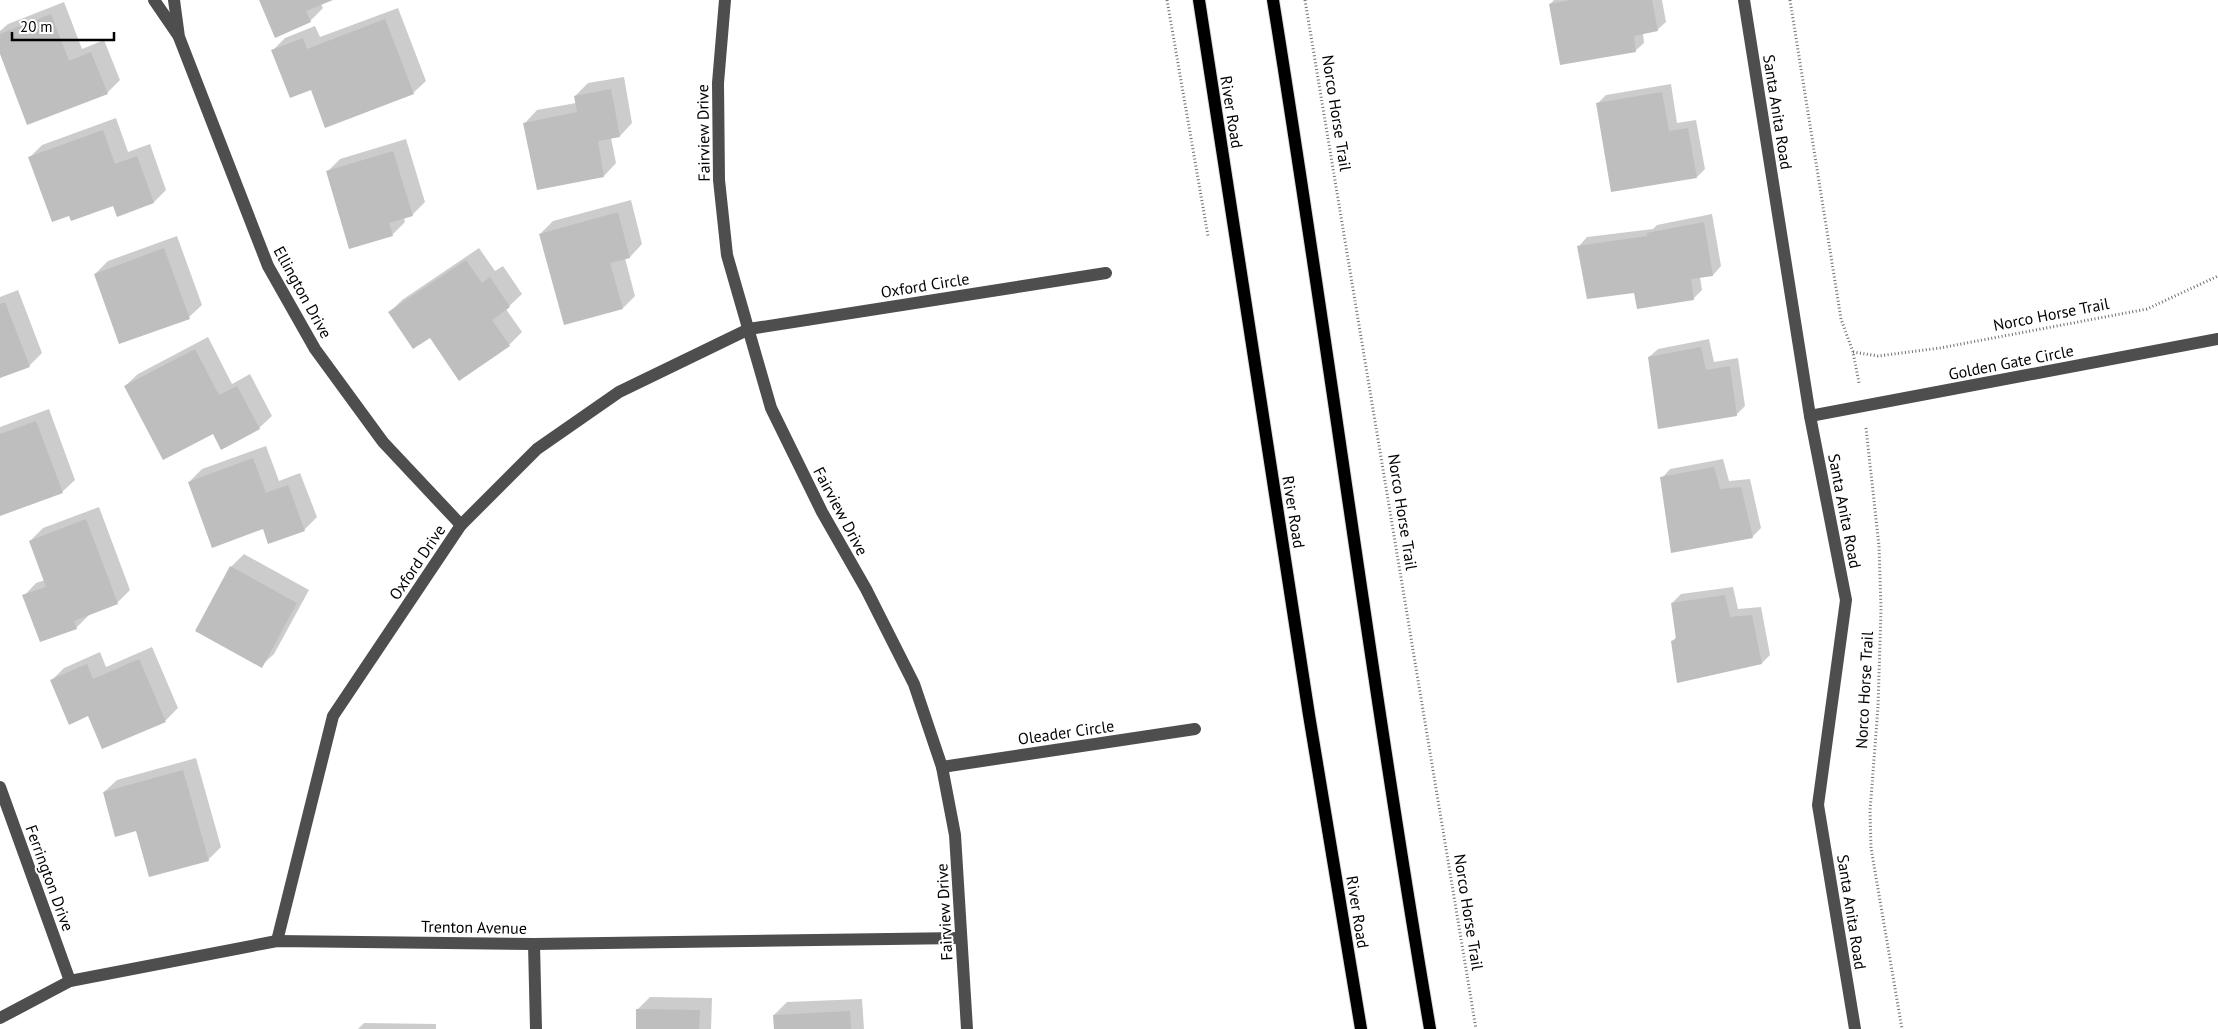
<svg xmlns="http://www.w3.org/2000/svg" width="2218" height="1029" font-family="'PT Sans',sans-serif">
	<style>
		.shadow { fill: #0003 }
		.building { fill: #bebebe }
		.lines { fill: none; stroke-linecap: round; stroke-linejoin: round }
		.major-casing { stroke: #dbdbdb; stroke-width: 14 }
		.path { stroke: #707070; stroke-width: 3; stroke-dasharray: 1 2.5; stroke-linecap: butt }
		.minor { stroke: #4e4e4e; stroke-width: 12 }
		.major { stroke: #000; stroke-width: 12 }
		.labels { text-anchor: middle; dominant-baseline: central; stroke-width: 4; stroke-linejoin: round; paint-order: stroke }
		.street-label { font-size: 16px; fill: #000; stroke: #fff }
	</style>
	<rect width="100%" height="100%" fill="#fff"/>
	<g class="shadow">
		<polygon points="260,0 330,0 321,4 323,8 310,21"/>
		<polygon points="1554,0 1662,0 1666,22 1657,30 1643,33 1644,43 1635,51 1550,4"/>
		<polygon points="64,2 82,49 104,40 120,80 107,93 0,50 0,31 8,24"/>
		<polygon points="398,8 426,81 413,93 311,89 273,50 285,38 315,26 320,37"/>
		<polygon points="624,77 632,123 620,136 611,138 616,163 604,176 525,123 537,110 576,103 575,96 588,83"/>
		<polygon points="1671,84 1677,123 1696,120 1705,169 1697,177 1598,103 1606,95"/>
		<polygon points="116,118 128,152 150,144 166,190 154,202 117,215 114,204 30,157 42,145"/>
		<polygon points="406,139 425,202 412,215 404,217 405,222 393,234 350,248 327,172 340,159"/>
		<polygon points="631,200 642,244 630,257 625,258 635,296 623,308 540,234 553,221"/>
		<polygon points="1712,214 1721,266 1713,275 1700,277 1702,290 1693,299 1635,291 1579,246 1587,237 1653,229 1657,225"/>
		<polygon points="177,236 202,305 189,317 95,274 108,261"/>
		<polygon points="479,248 495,271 503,266 522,294 506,309 522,332 509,345 459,379 430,336 390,312 402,300"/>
		<polygon points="18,290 42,353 29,366 0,377 0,297"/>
		<polygon points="208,337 232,384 250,374 272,416 259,428 214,432 125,386 138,374"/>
		<polygon points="1709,339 1714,362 1738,358 1745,406 1736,415 1649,357 1658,349"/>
		<polygon points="49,409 75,480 62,492 0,515 0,427"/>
		<polygon points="266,446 279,481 300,473 317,517 304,530 264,528 189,482 202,469"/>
		<polygon points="1723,459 1729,481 1750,479 1761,528 1752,537 1662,478 1670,469"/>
		<polygon points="99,507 130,590 117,603 89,615 76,628 24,596 36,583 45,580 30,541 43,528"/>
		<polygon points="244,554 309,590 274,654 261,666 231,567"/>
		<polygon points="1733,587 1738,609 1761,607 1770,655 1762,663 1672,642 1677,636 1672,603 1681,594"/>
		<polygon points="152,647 178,708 166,720 103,748 89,715 51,681 64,668 100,652 106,667"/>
		<polygon points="196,758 221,847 208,860 137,830 104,792 117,780"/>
		<polygon points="650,997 712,998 711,1029 637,1029 637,1010"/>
		<polygon points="862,999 864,1029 775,1029 774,1015 787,1002"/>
		<polygon points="364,1023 436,1024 436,1029 358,1029"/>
	</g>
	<g class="building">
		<polygon points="259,0 333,0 306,11 311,22 275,38"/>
		<polygon points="1571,0 1652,0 1658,31 1634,36 1636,52 1560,65 1549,4"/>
		<polygon points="51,14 69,61 91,52 108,94 27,125 0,54 0,34"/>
		<polygon points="385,19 414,94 325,128 311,90 290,98 271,50 303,38 307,49"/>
		<polygon points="611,89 620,137 598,141 604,177 537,190 523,123 577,112 574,96"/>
		<polygon points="1662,92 1669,131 1688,128 1697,178 1611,192 1596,103"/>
		<polygon points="103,130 115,164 137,156 154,203 117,217 113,206 71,221 69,216 52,222 28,157"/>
		<polygon points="393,151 413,216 389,223 393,236 349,249 326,171"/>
		<polygon points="618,212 630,258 610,263 623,309 564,325 539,234"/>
		<polygon points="1704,222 1713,276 1691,279 1694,300 1637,309 1634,293 1587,299 1577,246 1647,236 1647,233"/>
		<polygon points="164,248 190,319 119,344 94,274"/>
		<polygon points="466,260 482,283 490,277 510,307 492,320 510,346 459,381 430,338 413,349 388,312"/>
		<polygon points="5,302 30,367 0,378 0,304"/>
		<polygon points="1701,347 1706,370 1730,366 1737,416 1658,429 1648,357"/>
		<polygon points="195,349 219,395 237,386 260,429 221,450 213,434 163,460 124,386"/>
		<polygon points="36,421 63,493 0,516 0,434"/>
		<polygon points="253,458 266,493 288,485 305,531 268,544 263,529 212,548 188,482"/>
		<polygon points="1714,467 1720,489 1741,487 1753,538 1671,553 1660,477"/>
		<polygon points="86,519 118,604 74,621 77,629 40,642 22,595 46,587 29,541"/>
		<polygon points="230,566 297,603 262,668 195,631"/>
		<polygon points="1725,595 1730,617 1752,615 1762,664 1677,683 1671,641 1676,639 1671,603"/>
		<polygon points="139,659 166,722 102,749 88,716 69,725 50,680 87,664 93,679"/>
		<polygon points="183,770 209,861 149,877 136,831 115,837 103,792"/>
		<polygon points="636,1009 700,1010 699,1029 636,1029"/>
		<polygon points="850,1011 851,1029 774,1029 773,1015"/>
	</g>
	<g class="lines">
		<g class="major-casing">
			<g id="major">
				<polyline points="1199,0 1309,715 1361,1029"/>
				<path d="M1273,0C1328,342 1372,687 1430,1029"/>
			</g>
		</g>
		<g class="path">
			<polyline points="1167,0 1208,236"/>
			<polyline points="1305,0 1476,1029"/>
			<polyline points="1790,0 1841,319 1853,352 1859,383"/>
			<polyline points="1853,352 1878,356 1940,348 2147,309 2218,276"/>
			<polyline points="1866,428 1879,546 1881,609 1878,707 1870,811 1871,848 1902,1029"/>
		</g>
		<g class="minor">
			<polyline points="154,0 178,35"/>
			<polyline points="174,0 179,37 268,266 315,349 383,442 461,525"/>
			<polyline points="725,0 718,83 719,180 727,255 771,408 822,512 866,589 914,684 942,767 955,835 967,1029"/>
			<polyline points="1744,0 1810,416 1846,600 1818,805 1855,1029"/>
			<polyline points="1810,416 2218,339"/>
			<polyline points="942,767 1195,729"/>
			<polyline points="0,787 70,981"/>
			<polyline points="277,941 333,716 461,525 537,449 619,392 749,329 1106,273"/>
			<polyline points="534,944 536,1029"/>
			<polyline points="0,1018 70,981 277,941 534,944 961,938"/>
		</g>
		<use href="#major" class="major"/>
	</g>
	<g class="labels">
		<g class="street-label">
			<text transform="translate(1232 112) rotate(81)">River Road</text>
			<text transform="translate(1778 112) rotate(81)">Santa Anita Road</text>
			<text transform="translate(1337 113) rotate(81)">Norco Horse Trail</text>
			<text transform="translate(703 133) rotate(-91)">Fairview Drive</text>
			<text transform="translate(925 285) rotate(-9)">Oxford Circle</text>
			<text transform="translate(303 292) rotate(61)">Ellington Drive</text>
			<text transform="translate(2051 314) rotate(-11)">Norco Horse Trail</text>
			<text transform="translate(2011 362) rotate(-11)">Golden Gate Circle</text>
			<text transform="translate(841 511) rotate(62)">Fairview Drive</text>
			<text transform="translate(1845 511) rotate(79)">Santa Anita Road</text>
			<text transform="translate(1294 512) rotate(81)">River Road</text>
			<text transform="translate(1403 512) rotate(81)">Norco Horse Trail</text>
			<text transform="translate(417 562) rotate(-56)">Oxford Drive</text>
			<text transform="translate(1864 690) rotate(-87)">Norco Horse Trail</text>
			<text transform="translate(1066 732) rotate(-8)">Oleader Circle</text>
			<text transform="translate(50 878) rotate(70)">Ferrington Drive</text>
			<text transform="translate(944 912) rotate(-93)">Fairview Drive</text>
			<text transform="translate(1358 912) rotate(81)">River Road</text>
			<text transform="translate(1469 912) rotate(81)">Norco Horse Trail</text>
			<text transform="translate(1852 912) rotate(81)">Santa Anita Road</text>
			<text transform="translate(474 927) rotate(1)">Trenton Avenue</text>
		</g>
	</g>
	<path d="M12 32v8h102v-8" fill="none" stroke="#000000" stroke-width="2.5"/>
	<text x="20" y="32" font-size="15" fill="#000000" stroke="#ffffff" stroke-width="4" paint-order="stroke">20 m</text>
</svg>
